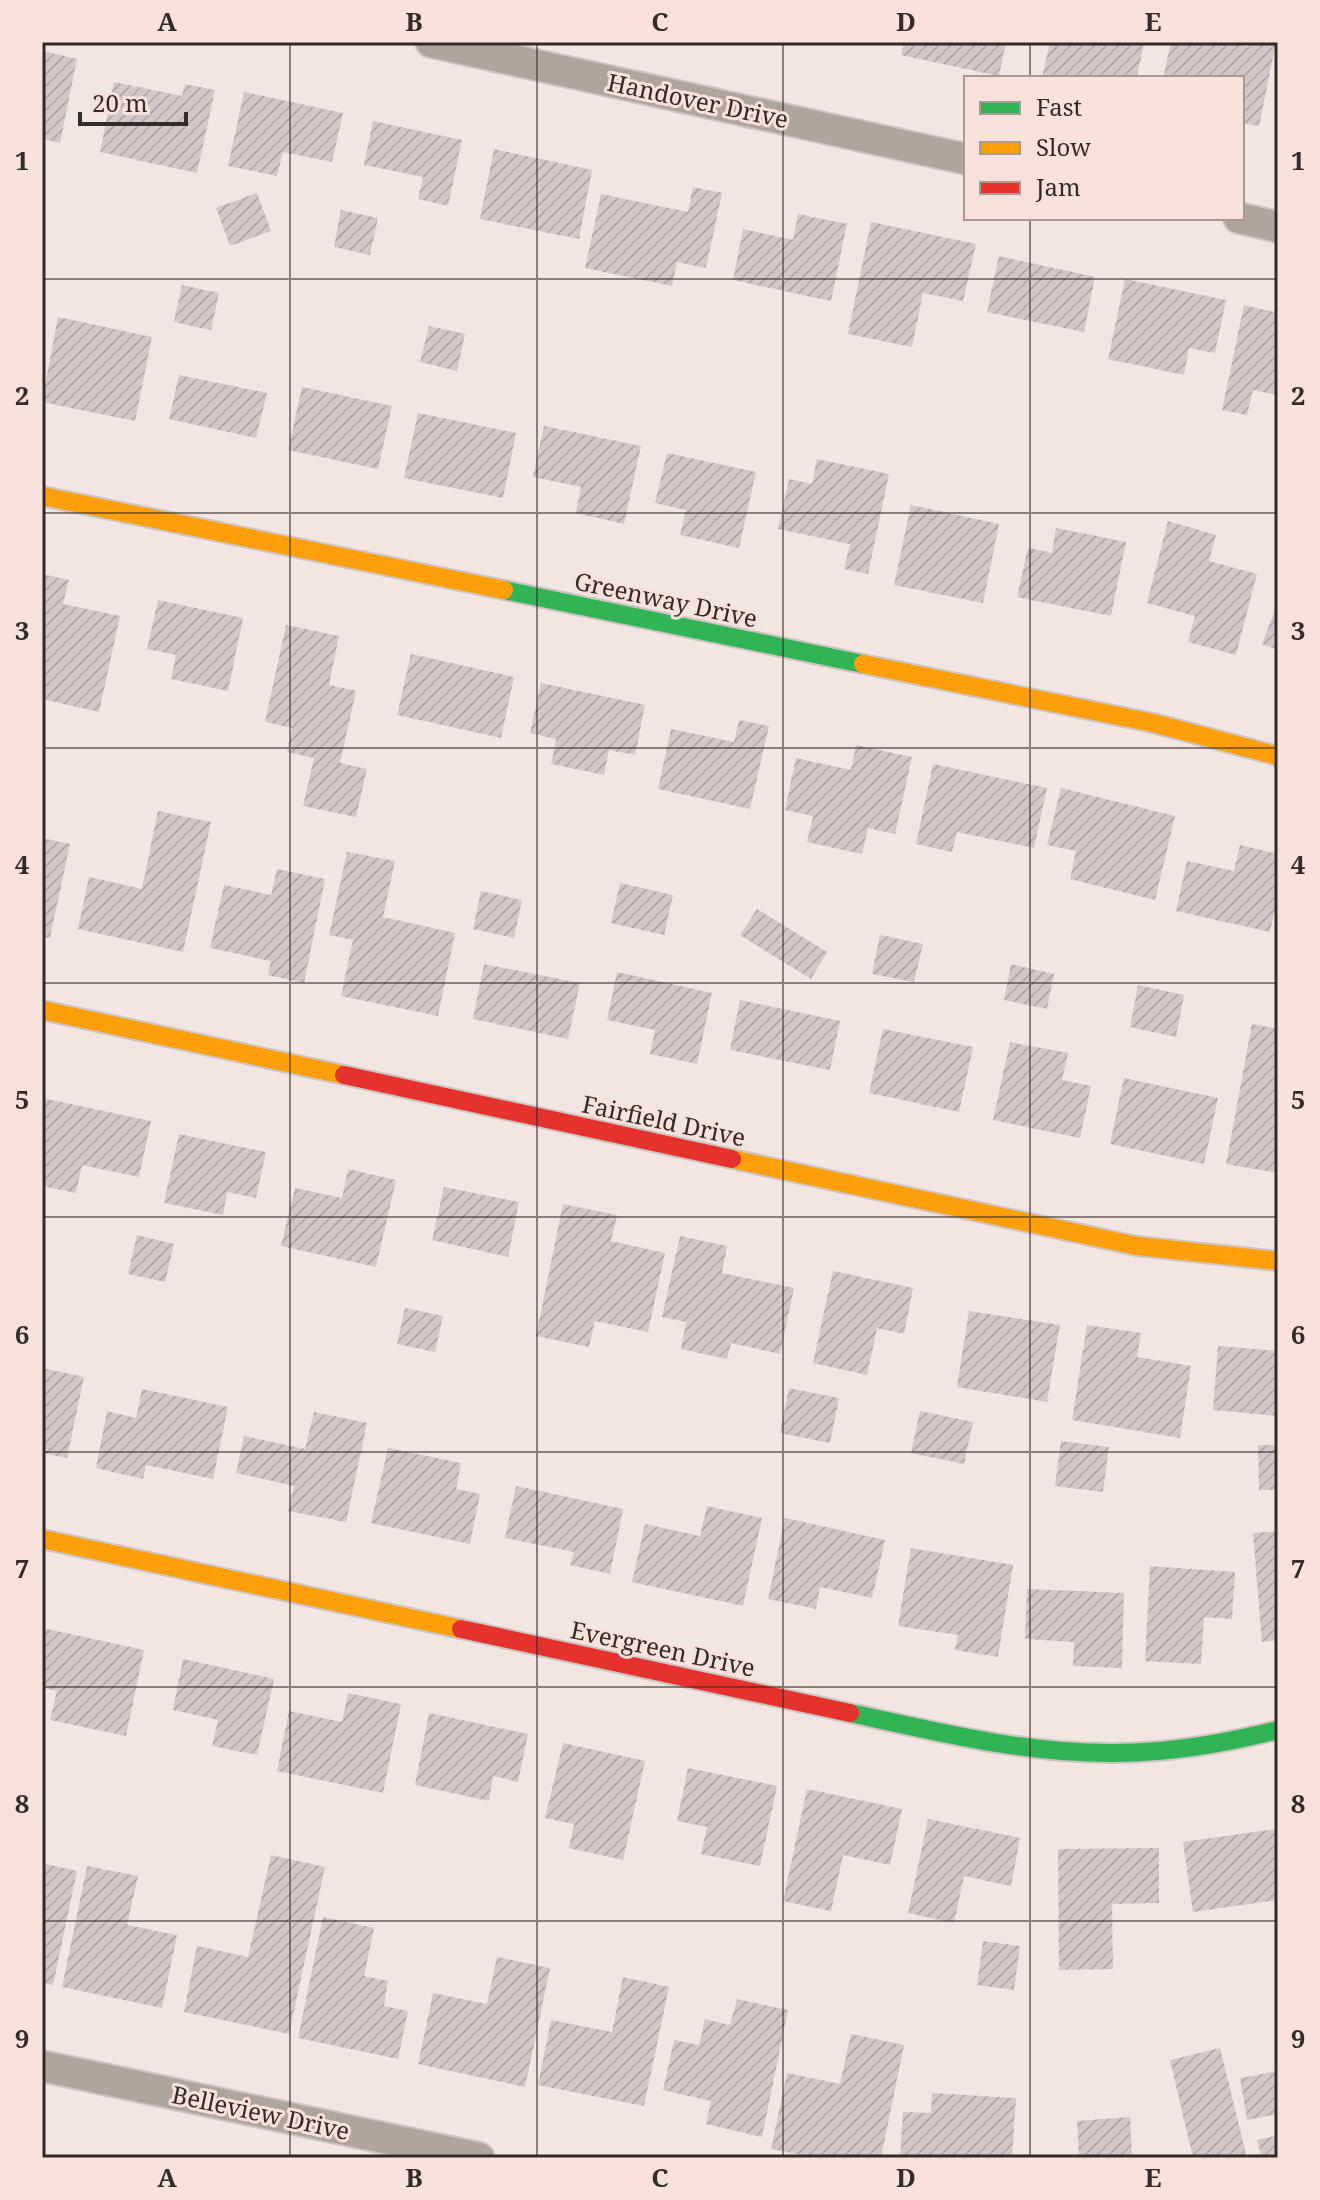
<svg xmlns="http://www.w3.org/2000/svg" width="1320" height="2200" font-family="'Noto Serif',serif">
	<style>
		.building { fill: url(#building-hatch) }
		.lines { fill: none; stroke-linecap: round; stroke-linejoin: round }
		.street-casing { stroke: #cec5c2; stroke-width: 34 }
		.fast-casing { stroke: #cec5c2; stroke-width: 22 }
		.slow-casing { stroke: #cec5c2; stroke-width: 22 }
		.jam-casing { stroke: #cec5c2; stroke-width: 22 }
		.street { stroke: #b0a59c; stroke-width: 30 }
		.fast { stroke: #30b455; stroke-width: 18 }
		.slow { stroke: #ff9f0a; stroke-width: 18 }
		.jam { stroke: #e5322d; stroke-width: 18 }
		.grid { fill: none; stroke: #332b28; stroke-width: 2; stroke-opacity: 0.55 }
		.labels { text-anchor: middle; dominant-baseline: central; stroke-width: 6; stroke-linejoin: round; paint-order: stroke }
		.street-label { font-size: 24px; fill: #332b28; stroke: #f9e2db }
		.neatline { fill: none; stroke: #332b28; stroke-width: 3 }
		.grid-label { font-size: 26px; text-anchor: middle; font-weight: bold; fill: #332b28 }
	</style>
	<defs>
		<pattern id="building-hatch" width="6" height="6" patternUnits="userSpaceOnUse" patternTransform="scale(2)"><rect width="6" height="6" fill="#d5c7c7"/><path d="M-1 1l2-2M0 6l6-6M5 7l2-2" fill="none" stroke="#b7abab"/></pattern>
	</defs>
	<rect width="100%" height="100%" fill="#f2e6e2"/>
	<g class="building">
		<polygon points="904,42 1006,42 999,76 901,55"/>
		<polygon points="1050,42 1081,45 1081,42 1144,42 1137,78 1042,78"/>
		<polygon points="1171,42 1227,42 1249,47 1250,42 1276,42 1259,126 1242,123 1242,78 1163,78"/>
		<polygon points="42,51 77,59 60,143 42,139"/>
		<polygon points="114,82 182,96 185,84 215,90 197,173 100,152"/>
		<polygon points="244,92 343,113 332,162 283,152 277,176 228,166"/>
		<polygon points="373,121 462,140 448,206 418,199 423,177 364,165"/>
		<polygon points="494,149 592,170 579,239 480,219"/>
		<polygon points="693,187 722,193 706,268 677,262 672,286 585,268 601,194 688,212"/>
		<polygon points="257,193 271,231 230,246 216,208"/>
		<polygon points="341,210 378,218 370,255 334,247"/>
		<polygon points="798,214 847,224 831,301 733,280 743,229 793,240"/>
		<polygon points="871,222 976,244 963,301 923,293 912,347 848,334"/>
		<polygon points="999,256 1095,277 1084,332 987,312"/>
		<polygon points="1125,279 1226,300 1215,353 1189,348 1184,375 1108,359"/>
		<polygon points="182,285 219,293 211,330 174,322"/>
		<polygon points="1244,305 1278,313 1278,395 1253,390 1247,415 1222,410"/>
		<polygon points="58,317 152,337 135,421 42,402"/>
		<polygon points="429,326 465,334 457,371 420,362"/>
		<polygon points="179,375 267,393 256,438 169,419"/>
		<polygon points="302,387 392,406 378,469 288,450"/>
		<polygon points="418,413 516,433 503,498 404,478"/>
		<polygon points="544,426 641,446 624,524 576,513 581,487 533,477"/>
		<polygon points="667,453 756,472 739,548 680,535 686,510 655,503"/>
		<polygon points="817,459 889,474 868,574 844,569 850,544 778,529 789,479 812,484"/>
		<polygon points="911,505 999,524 983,603 894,585"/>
		<polygon points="1168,521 1216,535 1209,561 1257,574 1236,655 1188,642 1195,616 1147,603"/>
		<polygon points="1056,528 1126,542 1111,616 1017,597 1028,548 1052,553"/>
		<polygon points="42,574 69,580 63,604 120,616 99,712 42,699"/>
		<polygon points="158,600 243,618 228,691 171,679 176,655 147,649"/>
		<polygon points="1278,601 1278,650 1262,644"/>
		<polygon points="286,625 339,636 329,685 356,691 340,763 367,769 356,817 303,806 314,758 287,752 292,728 265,722"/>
		<polygon points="411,654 514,677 501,738 397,715"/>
		<polygon points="541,683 645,705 635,755 609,750 604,775 551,764 556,739 530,733"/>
		<polygon points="739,720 769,726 750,809 658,789 671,729 734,742"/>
		<polygon points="856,745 912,757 895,834 868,828 862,854 807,842 813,816 785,810 796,758 851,770"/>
		<polygon points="933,764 1047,788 1034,848 957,832 952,852 916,844"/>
		<polygon points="1061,788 1175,816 1155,900 1070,879 1076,851 1047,845"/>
		<polygon points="158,811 211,822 183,952 78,929 89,877 142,889"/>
		<polygon points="42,838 70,844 50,938 42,937"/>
		<polygon points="1240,845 1278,854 1278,895 1270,932 1176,911 1187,861 1234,871"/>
		<polygon points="347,852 395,861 383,917 455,933 438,1016 341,996 353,940 329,935"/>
		<polygon points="277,869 325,879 304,983 268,975 271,961 210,948 224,885 271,895"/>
		<polygon points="620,883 673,895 664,935 611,923"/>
		<polygon points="481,891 522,900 514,938 473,929"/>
		<polygon points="757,909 827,952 811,979 740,935"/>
		<polygon points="880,935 923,944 914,982 872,974"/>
		<polygon points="484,964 580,983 568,1039 473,1019"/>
		<polygon points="1011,964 1054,974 1047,1009 1004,1000"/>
		<polygon points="617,972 712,993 697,1064 650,1054 655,1030 607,1020"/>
		<polygon points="1138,985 1184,995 1176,1037 1130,1027"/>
		<polygon points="740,1000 840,1021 830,1070 730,1050"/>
		<polygon points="1252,1024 1278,1029 1278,1173 1226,1164"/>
		<polygon points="883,1029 973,1047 959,1112 869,1093"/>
		<polygon points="1010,1042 1068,1053 1062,1080 1091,1086 1080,1138 993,1120"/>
		<polygon points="1124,1078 1218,1098 1204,1164 1110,1144"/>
		<polygon points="42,1098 151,1121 139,1177 82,1165 76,1193 42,1186"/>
		<polygon points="179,1134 266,1152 256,1198 227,1192 223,1215 164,1203"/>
		<polygon points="348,1169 396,1180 376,1267 281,1246 295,1188 342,1198"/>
		<polygon points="444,1187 519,1202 508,1257 432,1240"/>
		<polygon points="563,1204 617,1215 611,1241 665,1253 648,1332 595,1321 589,1347 536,1336"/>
		<polygon points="137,1235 174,1244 165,1282 128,1274"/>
		<polygon points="680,1236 727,1246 722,1273 794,1288 780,1354 731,1343 727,1359 681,1349 686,1322 662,1317"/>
		<polygon points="833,1271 913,1288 904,1334 877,1328 867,1375 813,1363"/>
		<polygon points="405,1308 443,1316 435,1352 397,1344"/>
		<polygon points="969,1311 1060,1325 1047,1402 957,1387"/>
		<polygon points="1087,1325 1141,1333 1137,1357 1191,1366 1180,1438 1072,1420"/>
		<polygon points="1218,1346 1278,1351 1278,1416 1213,1410"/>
		<polygon points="42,1368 84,1377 67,1458 42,1453"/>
		<polygon points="789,1388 839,1398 830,1443 780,1433"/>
		<polygon points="142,1389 228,1407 213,1479 146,1465 143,1479 96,1468 107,1411 136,1418"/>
		<polygon points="920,1411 973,1422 964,1464 911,1453"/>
		<polygon points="314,1412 367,1423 346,1522 288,1511 294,1486 236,1473 244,1436 305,1449"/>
		<polygon points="1061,1441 1109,1447 1103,1492 1055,1486"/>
		<polygon points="1258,1445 1278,1445 1278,1490 1259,1490"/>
		<polygon points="388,1448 461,1463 456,1489 480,1494 470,1544 371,1523"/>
		<polygon points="516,1486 623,1509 610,1574 570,1565 574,1552 505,1538"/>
		<polygon points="707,1506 762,1518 743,1606 632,1582 645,1524 700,1536"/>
		<polygon points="785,1518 885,1540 872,1598 820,1587 816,1609 768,1599"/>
		<polygon points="1278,1531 1278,1640 1262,1642 1253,1533"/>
		<polygon points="911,1548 1013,1565 998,1657 955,1650 958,1635 898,1626"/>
		<polygon points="1150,1566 1235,1572 1232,1619 1204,1617 1201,1664 1145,1661"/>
		<polygon points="1027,1589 1124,1593 1122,1668 1073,1666 1074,1642 1025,1639"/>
		<polygon points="43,1628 144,1650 126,1736 50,1720 57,1691 42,1688"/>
		<polygon points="183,1659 274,1679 257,1755 212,1746 218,1720 173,1710"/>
		<polygon points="348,1693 401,1704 383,1793 277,1771 289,1711 342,1722"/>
		<polygon points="429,1713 528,1734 518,1782 493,1776 489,1801 415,1785"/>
		<polygon points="563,1743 645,1761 623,1860 569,1848 574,1824 545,1818"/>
		<polygon points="688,1768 777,1786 760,1866 701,1854 707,1827 677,1821"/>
		<polygon points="807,1789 902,1809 890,1865 843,1855 831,1911 783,1901"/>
		<polygon points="928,1819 1020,1838 1011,1886 964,1876 954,1923 908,1913"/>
		<polygon points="1276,1829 1278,1900 1193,1912 1183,1842"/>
		<polygon points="1159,1848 1159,1903 1112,1904 1113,1969 1059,1970 1058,1849"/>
		<polygon points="271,1855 325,1867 289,2034 184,2012 197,1946 248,1957"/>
		<polygon points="42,1863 77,1871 53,1985 42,1983"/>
		<polygon points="87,1866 138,1876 127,1925 177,1935 162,2008 62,1987"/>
		<polygon points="323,1917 374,1928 364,1976 388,1981 384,2006 408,2011 398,2059 298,2038"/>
		<polygon points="983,1941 1020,1946 1014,1990 977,1985"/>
		<polygon points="497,1957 550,1968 525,2087 418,2064 433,1993 487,2004"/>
		<polygon points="623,1977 669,1987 644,2106 538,2085 551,2020 612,2032"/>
		<polygon points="737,1999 788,2010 762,2137 706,2124 711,2101 663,2090 674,2040 699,2045 705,2019 730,2025"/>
		<polygon points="851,2034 904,2045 881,2158 816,2158 771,2149 787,2073 840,2084"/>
		<polygon points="1220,2048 1247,2158 1193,2158 1170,2060"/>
		<polygon points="1278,2071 1278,2114 1247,2120 1240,2078"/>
		<polygon points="932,2093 1016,2098 1012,2158 900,2158 903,2112 931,2113"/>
		<polygon points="1130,2117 1132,2158 1079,2158 1077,2121"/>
		<polygon points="1278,2135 1278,2158 1262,2158 1257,2140"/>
	</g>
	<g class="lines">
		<g class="street-casing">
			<g id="street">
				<polyline points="431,42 966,159"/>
				<polyline points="1239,218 1278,227"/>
				<polyline points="42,2066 479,2158"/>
			</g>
		</g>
		<g class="fast-casing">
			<g id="fast">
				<polyline points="504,590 863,664"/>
				<path d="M850,1713C938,1732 1025,1754 1115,1753C1171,1753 1224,1743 1278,1730"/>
			</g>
		</g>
		<g class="slow-casing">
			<g id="slow">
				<polyline points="42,496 504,590"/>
				<polyline points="863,664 1153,723 1278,756"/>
				<polyline points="42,1010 344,1075"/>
				<polyline points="732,1159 1137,1246 1278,1261"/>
				<polyline points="42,1539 461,1629"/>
			</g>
		</g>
		<g class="jam-casing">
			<g id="jam">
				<polyline points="344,1075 732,1159"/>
				<polyline points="461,1629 850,1713"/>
			</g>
		</g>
		<use href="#street" class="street"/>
		<use href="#fast" class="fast"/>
		<use href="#slow" class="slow"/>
		<use href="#jam" class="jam"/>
	</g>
	<path class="grid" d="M290,42V2158M537,42V2158M783,42V2158M1030,42V78M1030,218V2158M42,279H1278M42,513H1278M42,748H1278M42,983H1278M42,1217H1278M42,1452H1278M42,1687H1278M42,1921H1278"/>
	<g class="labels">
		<g class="street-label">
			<text transform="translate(698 100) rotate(12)">Handover Drive</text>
			<text transform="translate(666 599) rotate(12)">Greenway Drive</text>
			<text transform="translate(664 1120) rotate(12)">Fairfield Drive</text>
			<text transform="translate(663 1648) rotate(12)">Evergreen Drive</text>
			<text transform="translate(261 2112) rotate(12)">Belleview Drive</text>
		</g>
	</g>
	<rect width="1320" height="2200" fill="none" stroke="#f9e2db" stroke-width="88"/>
	<rect x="964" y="76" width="280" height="144" fill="#f9e2db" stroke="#aa9993" stroke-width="2"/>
	<rect x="980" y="102" width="40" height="12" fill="#30b455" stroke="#aa9993" stroke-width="2"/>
	<text x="1036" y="116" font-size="24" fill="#332b28">Fast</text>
	<rect x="980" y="142" width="40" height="12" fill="#ff9f0a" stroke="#aa9993" stroke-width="2"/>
	<text x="1036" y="156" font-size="24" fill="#332b28">Slow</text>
	<rect x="980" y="182" width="40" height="12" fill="#e5322d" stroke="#aa9993" stroke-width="2"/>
	<text x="1036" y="196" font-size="24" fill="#332b28">Jam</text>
	<path d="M80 112v12h106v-12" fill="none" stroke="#332b28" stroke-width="4"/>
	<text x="92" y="112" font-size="24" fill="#332b28" stroke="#f9e2db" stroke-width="6" paint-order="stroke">20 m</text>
	<rect x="44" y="44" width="1232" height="2112" class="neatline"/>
	<g class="grid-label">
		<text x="167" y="31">A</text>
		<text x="414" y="31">B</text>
		<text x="660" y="31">C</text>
		<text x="906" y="31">D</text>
		<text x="1153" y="31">E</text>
		<text x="22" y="170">1</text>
		<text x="1298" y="170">1</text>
		<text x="22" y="405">2</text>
		<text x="1298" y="405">2</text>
		<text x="22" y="640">3</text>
		<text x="1298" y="640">3</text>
		<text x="22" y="874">4</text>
		<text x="1298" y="874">4</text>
		<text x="22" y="1109">5</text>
		<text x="1298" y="1109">5</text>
		<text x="22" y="1344">6</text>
		<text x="1298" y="1344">6</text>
		<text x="22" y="1578">7</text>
		<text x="1298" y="1578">7</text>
		<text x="22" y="1813">8</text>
		<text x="1298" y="1813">8</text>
		<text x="22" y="2048">9</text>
		<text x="1298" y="2048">9</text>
		<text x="167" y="2187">A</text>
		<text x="414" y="2187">B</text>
		<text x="660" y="2187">C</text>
		<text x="906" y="2187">D</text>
		<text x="1153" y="2187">E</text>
	</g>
</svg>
